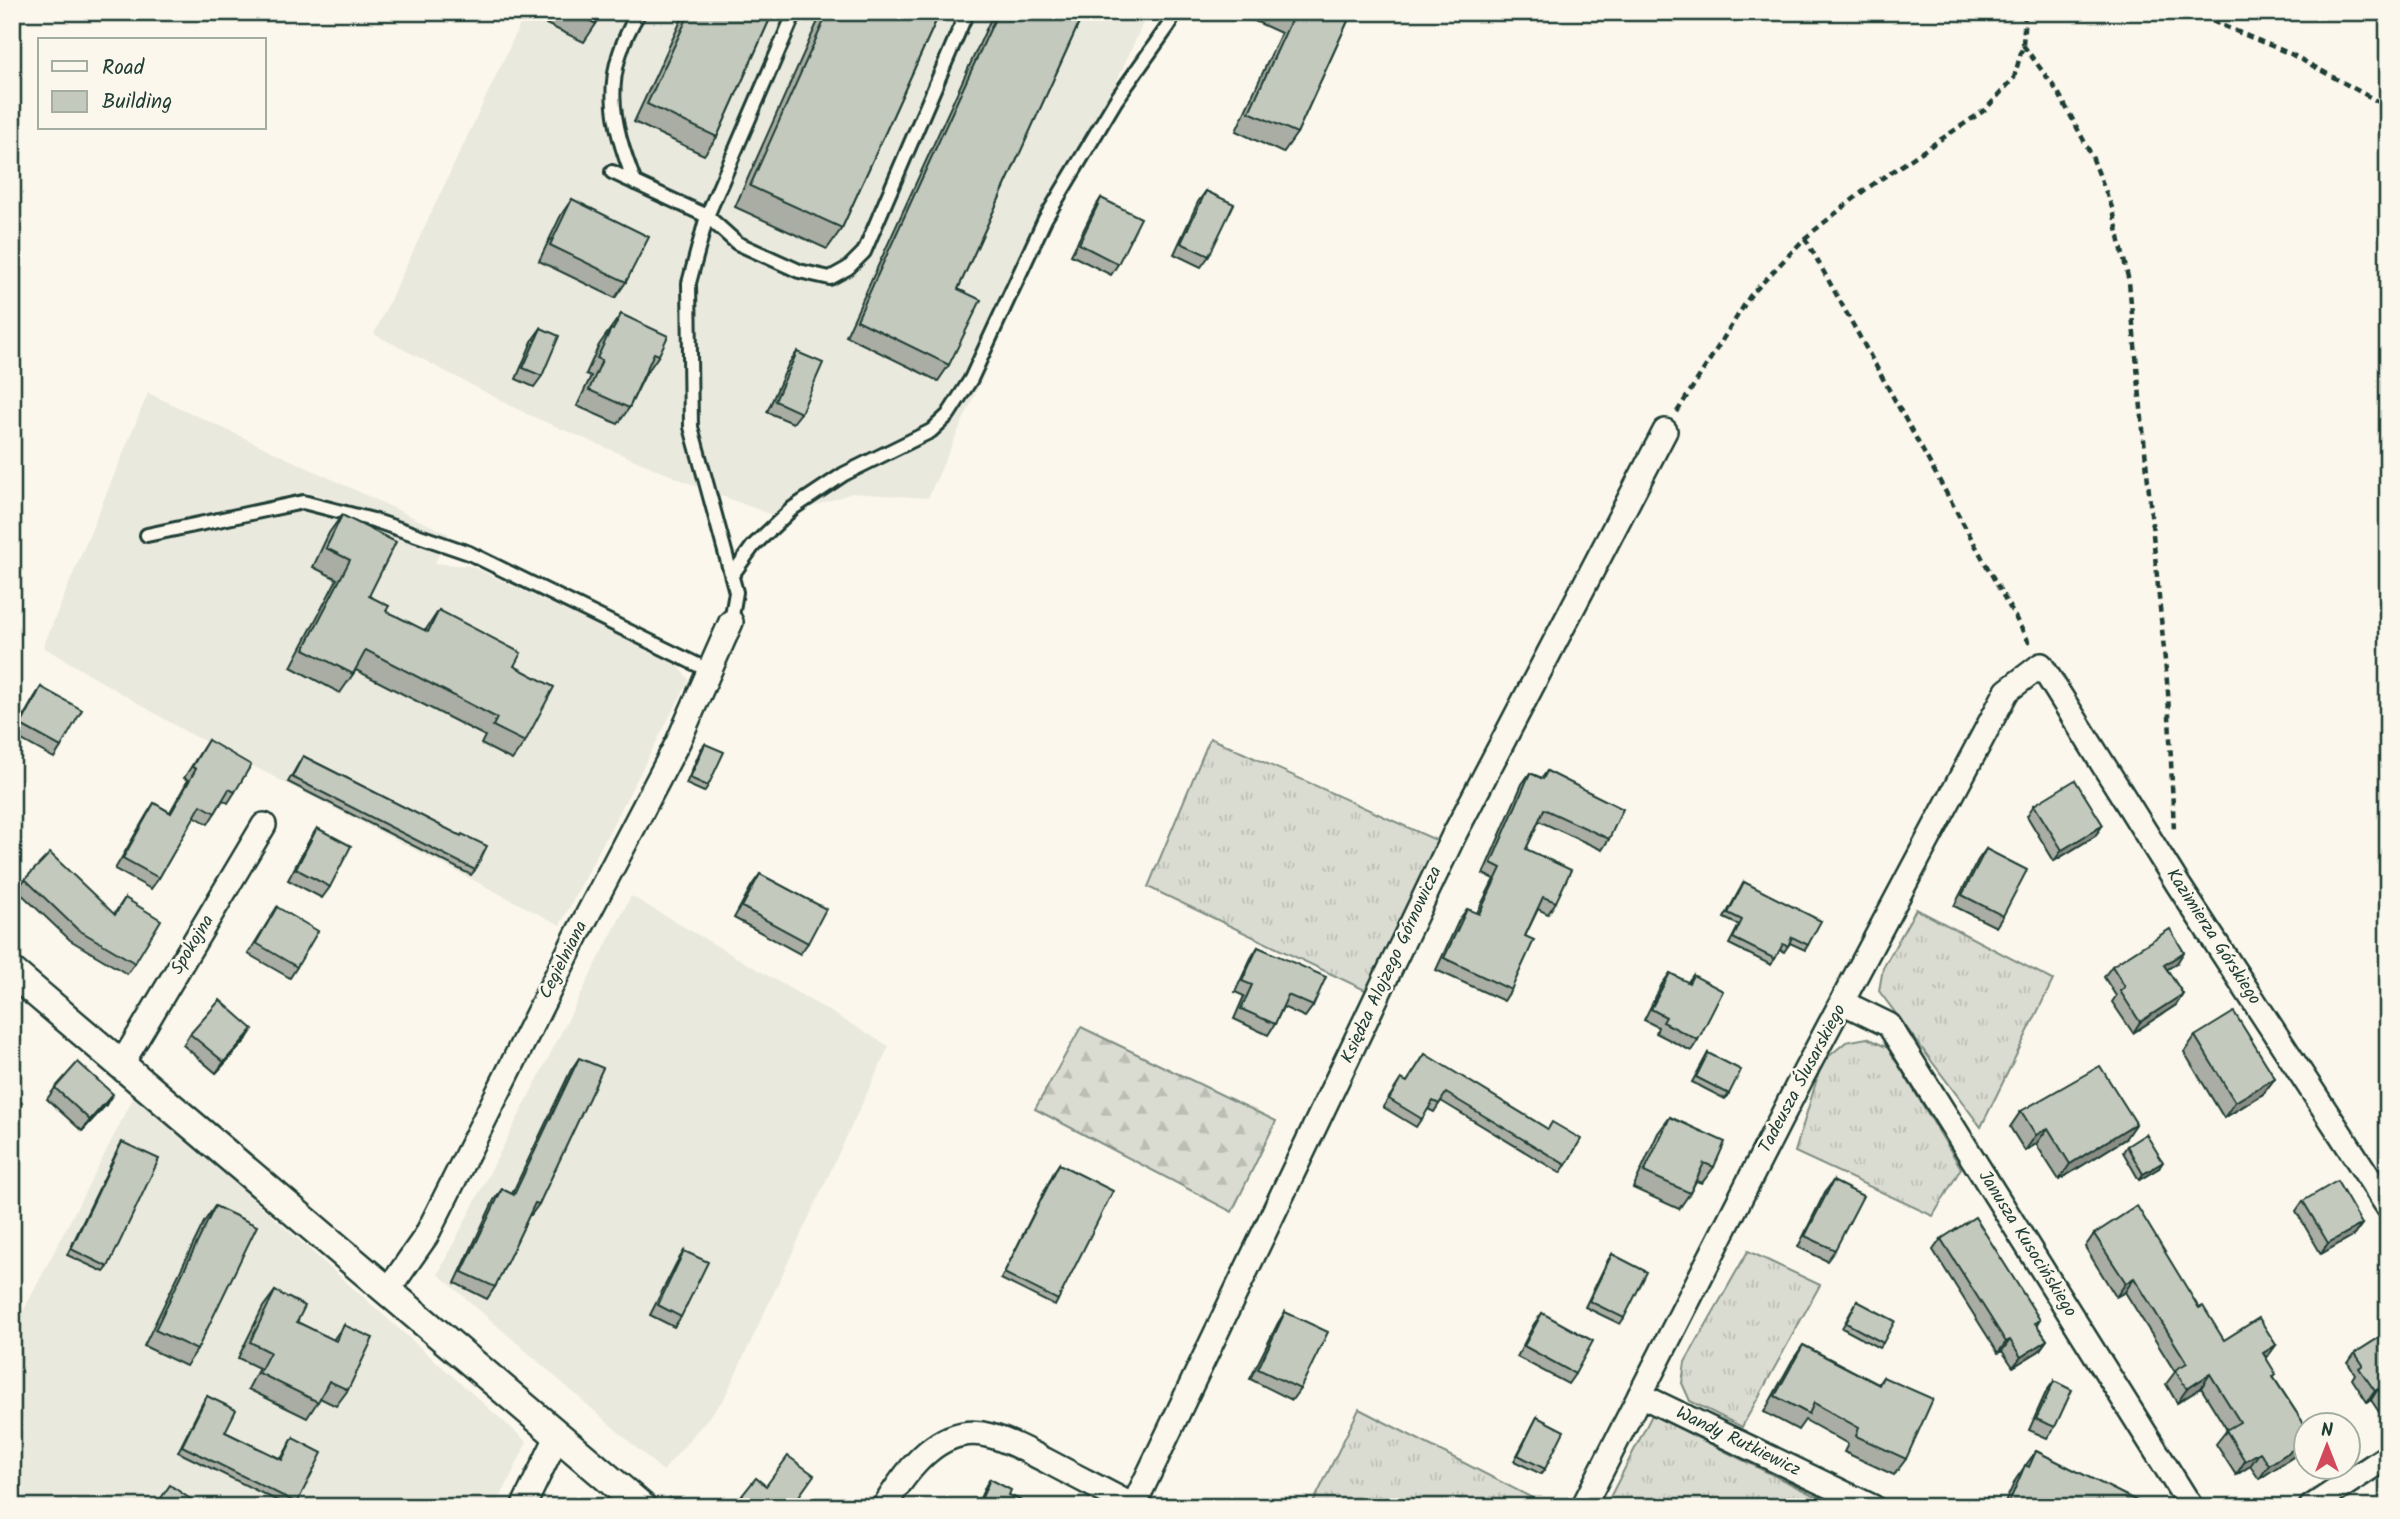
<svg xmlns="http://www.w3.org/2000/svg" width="2400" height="1519" font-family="Kalam,sans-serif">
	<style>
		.built { fill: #eae9de }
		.grass { fill: url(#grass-tufts); stroke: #7d8c82; stroke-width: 2 }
		.forest { fill: url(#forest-firs); stroke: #7d8c82; stroke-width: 2 }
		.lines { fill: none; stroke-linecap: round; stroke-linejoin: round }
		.service-casing { stroke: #1f3d34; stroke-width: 18 }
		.minor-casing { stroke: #1f3d34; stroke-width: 28 }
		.tertiary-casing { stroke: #1f3d34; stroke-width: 33 }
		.path { stroke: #1f3d34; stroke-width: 4.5; stroke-dasharray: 7 5; stroke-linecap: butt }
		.service { stroke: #fbf7ec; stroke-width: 12 }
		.minor { stroke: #fbf7ec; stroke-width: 23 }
		.tertiary { stroke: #fbf7ec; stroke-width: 28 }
		.wall { fill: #a9ada3; stroke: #1f3d34; stroke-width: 2 }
		.shaded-wall { fill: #898d85; stroke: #1f3d34; stroke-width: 2 }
		.building { fill: #c4c9be; stroke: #1f3d34; stroke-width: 2 }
		.labels { text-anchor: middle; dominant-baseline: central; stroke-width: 5; stroke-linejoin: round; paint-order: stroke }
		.street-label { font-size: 18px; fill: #1f3d34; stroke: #fbf7ec }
	</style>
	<defs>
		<pattern id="grass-tufts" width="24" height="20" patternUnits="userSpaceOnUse" patternTransform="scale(1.75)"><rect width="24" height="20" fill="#dbdcd1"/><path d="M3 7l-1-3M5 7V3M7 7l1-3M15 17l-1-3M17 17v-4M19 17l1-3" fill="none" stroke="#bcbeb4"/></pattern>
		<pattern id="forest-firs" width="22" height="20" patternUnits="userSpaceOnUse" patternTransform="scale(1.75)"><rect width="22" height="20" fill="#dbdcd1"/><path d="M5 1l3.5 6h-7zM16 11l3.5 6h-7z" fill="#bcbeb4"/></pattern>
	</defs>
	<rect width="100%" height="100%" fill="#fbf7ec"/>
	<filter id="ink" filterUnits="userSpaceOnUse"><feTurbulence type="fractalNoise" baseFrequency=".0143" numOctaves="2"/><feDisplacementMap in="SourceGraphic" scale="14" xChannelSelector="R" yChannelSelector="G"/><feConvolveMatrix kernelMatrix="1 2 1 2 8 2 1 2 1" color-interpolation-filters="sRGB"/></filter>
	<g filter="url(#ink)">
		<g class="built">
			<polygon points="526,12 1148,12 928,498 852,493 780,518 698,487 529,415 374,334"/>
			<polygon points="148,393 449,534 435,563 471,566 677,664 689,680 560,925 183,730 43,647"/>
			<polygon points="631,896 889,1046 724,1399 663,1471 438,1274"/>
			<polygon points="135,1095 527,1442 496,1507 12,1507 12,1333"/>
		</g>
		<g class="grass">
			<polygon points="1210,738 1438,841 1420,889 1369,992 1148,887"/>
			<polygon points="1916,909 2053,980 1981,1127 1879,991 1883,968"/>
			<polygon points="1867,1038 1888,1048 1961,1168 1933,1216 1795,1152 1822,1062 1846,1042"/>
			<polygon points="1748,1251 1820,1285 1742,1427 1690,1401 1682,1383 1685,1362"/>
			<polygon points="1359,1409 1550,1507 1311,1507"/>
			<polygon points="1652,1415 1837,1507 1605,1507"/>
		</g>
		<polygon class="forest" points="1081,1027 1276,1121 1232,1212 1035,1109"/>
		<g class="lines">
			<g class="service-casing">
				<g id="service">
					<polyline points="612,172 707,216 737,243 799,271 830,278 848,268 864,252 967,12"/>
					<path d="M635,183C610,119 601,74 639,12"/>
					<polyline points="147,535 303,502 373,520 469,553 710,671"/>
					<polyline points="732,575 753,546 793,508 844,474 931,431 948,415 971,379 1045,219 1116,100 1169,25 1173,12"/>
					<polyline points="731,622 736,592 691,427 689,283 707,216 795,12"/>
				</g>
			</g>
			<g class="minor-casing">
				<g id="minor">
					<polyline points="1844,1003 1889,1025 2191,1507"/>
					<polyline points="121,1065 264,825"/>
					<polyline points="387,1292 426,1236 577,935 678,742 731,622"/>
					<polyline points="1640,1395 1873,1507"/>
					<polyline points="523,1507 557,1437"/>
					<path d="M884,1507C906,1471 941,1421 991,1436C1010,1441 1027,1451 1045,1460C1075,1476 1105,1491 1135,1507"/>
					<polyline points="1133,1507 1455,833 1665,431"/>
					<polyline points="1583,1507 1802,1077 2007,691 2041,665 2179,886 2388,1207"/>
					<polyline points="2311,1507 2388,1456"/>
				</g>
			</g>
			<g class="tertiary-casing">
				<polyline id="tertiary" points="12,972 642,1507"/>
			</g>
			<g class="path">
				<polyline points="2190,12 2291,54 2388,107"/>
				<polyline points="2023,45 2058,92 2091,154 2113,210 2129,282 2168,692 2174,831"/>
				<polyline points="1805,238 2030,644"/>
				<polyline points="1677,412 1750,296 1805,238 1866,189 1985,110 2014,78 2023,45 2025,12"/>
				<polyline points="668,1498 678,1507"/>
			</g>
			<use href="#service" class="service"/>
			<use href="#minor" class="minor"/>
			<use href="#tertiary" class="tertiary"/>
		</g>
		<g class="wall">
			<polygon points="552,12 602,12 596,24 584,42 546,24"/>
			<polygon points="685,12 773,12 717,137 704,155 634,122"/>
			<polygon points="822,12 940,12 842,228 827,249 735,207"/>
			<polygon points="994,12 1084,12 958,289 949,365 938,381 846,336"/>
			<polygon points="1235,12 1352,12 1297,133 1283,153 1236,131 1281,33"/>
			<polygon points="1206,191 1209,256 1201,267 1174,254 1198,202"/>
			<polygon points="1101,198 1118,264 1111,275 1071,255 1094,209"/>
			<polygon points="572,199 626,282 615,298 539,261 561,215"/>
			<polygon points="621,314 659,355 648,371 647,371 629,408 618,424 577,406 591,376 586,374 599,345"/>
			<polygon points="541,328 542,376 534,387 516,379 533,339"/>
			<polygon points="797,352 801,413 793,423 767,412 789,363"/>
			<polygon points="342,515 369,596 386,611 425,631 439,610 514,666 525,742 512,760 481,744 485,736 356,670 340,693 291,667 337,579 313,567 329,533"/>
			<polygon points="41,687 61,747 54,758 13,735 34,698"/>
			<polygon points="208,740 235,792 228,803 223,800 208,824 194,816 159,878 151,889 115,869 147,814 154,803 170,812 188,780 184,778"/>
			<polygon points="705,744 708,786 704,792 686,784 701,749"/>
			<polygon points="303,756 461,836 475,870 471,875 288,782"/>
			<polygon points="1547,771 1609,839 1602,850 1539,821 1526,849 1556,902 1548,914 1538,909 1525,936 1511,990 1504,1001 1436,970 1459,920 1467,909 1477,913 1494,879 1483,874 1522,784 1530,773 1542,778"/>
			<polygon points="2034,805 2095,836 2054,861 2027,816"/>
			<polygon points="317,828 330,887 322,898 288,880 310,839"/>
			<polygon points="1986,849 2003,916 1996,927 1954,906 1978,860"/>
			<polygon points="760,874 808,943 800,954 734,918 752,885"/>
			<polygon points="25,879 114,914 125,898 135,963 127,974 70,940 17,890"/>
			<polygon points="1744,882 1808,945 1805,950 1790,943 1784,952 1780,950 1771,965 1729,944 1739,925 1724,918"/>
			<polygon points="277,907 297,967 290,978 248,954"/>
			<polygon points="1258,947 1313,1006 1305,1017 1283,1007 1275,1024 1268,1035 1234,1019 1244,996 1235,992 1251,958"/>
			<polygon points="2177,963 2167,969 2183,994 2176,1005 2133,1033 2112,1002 2116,996 2104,977 2112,966"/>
			<polygon points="1670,973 1687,983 1693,975 1698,1040 1691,1051 1656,1033 1658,1027 1644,1020 1662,984"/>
			<polygon points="190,1034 246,1040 216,1073 183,1045"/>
			<polygon points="2195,1036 2275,1078 2263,1094 2224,1118 2184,1052"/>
			<polygon points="1708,1053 1729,1094 1725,1099 1692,1082"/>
			<polygon points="1425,1054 1566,1165 1560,1173 1441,1101 1434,1112 1428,1109 1416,1127 1383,1107 1401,1079 1407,1082"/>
			<polygon points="579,1058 539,1204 531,1215 529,1215 495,1287 487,1299 455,1283 494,1200 502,1189 512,1194 571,1070"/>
			<polygon points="55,1088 106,1105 82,1131 47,1099"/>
			<polygon points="2021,1111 2125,1139 2059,1180 2036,1144 2025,1151 2010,1127"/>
			<polygon points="1670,1117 1714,1167 1702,1183 1696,1181 1690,1193 1679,1209 1633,1188 1658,1133"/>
			<polygon points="122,1142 108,1267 104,1272 67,1255 119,1147"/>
			<polygon points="2127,1146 2159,1168 2139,1180 2123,1152"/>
			<polygon points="1059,1164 1058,1300 1055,1306 1001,1279 1055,1170"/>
			<polygon points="1833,1181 1835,1250 1827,1261 1798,1247 1825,1192"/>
			<polygon points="2303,1201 2362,1224 2354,1235 2321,1254 2296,1211"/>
			<polygon points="215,1206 197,1350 186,1366 144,1346 204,1222"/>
			<polygon points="2094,1234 2199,1308 2224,1340 2276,1345 2266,1358 2274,1378 2306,1427 2306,1446 2302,1451 2259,1479 2250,1466 2236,1475 2216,1444 2227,1430 2201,1388 2177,1403 2166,1384 2175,1372 2125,1292 2116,1297 2085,1247"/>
			<polygon points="1941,1239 2040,1320 2037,1325 2047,1340 2039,1351 2013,1367 2002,1351 1998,1353 1933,1250"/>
			<polygon points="684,1251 681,1317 674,1327 650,1315 677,1262"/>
			<polygon points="1612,1254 1624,1318 1620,1324 1585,1307 1608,1260"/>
			<polygon points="275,1291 297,1322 333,1340 344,1325 348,1390 336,1406 320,1398 307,1418 248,1389 259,1368 238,1358 263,1307"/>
			<polygon points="1857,1301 1883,1343 1879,1348 1842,1328"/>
			<polygon points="1285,1312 1300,1389 1292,1400 1250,1379 1278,1323"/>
			<polygon points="1542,1313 1575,1374 1568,1384 1517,1357 1534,1324"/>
			<polygon points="2388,1332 2388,1407 2379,1412 2371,1400 2367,1402 2352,1379 2355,1374 2348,1363 2355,1353"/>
			<polygon points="1803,1345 1878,1384 1883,1377 1906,1459 1894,1475 1844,1452 1848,1444 1805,1420 1798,1430 1764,1412 1792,1361"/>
			<polygon points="2054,1381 2055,1427 2047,1438 2029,1430 2046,1392"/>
			<polygon points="207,1396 225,1432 281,1459 293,1438 297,1503 295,1507 290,1507 178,1452 203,1402"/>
			<polygon points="1537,1417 1545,1469 1541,1474 1514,1461"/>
			<polygon points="2036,1451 2144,1507 2003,1507 2016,1479"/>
			<polygon points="990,1479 1009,1495 1034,1507 976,1507 986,1485"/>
		</g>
		<g class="shaded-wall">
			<polygon points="2103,825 2095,836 2054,861 2062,850"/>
			<polygon points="2184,952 2177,963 2157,976 2164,965"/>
			<polygon points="2183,994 2176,1005 2133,1033 2140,1022"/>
			<polygon points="253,1029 246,1040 216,1073 224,1062"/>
			<polygon points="2275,1078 2263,1094 2224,1118 2235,1102"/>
			<polygon points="113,1094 106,1105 82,1131 90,1120"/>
			<polygon points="2136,1123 2125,1139 2059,1180 2070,1164"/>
			<polygon points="2048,1128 2036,1144 2025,1151 2036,1135"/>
			<polygon points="2163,1162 2159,1168 2139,1180 2143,1174"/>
			<polygon points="2362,1224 2354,1235 2321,1254 2328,1243"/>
			<polygon points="2134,1278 2125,1292 2116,1297 2126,1283"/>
			<polygon points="2010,1340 2002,1351 1998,1353 2006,1342"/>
			<polygon points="2047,1340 2039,1351 2013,1367 2021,1357"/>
			<polygon points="2276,1345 2266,1359 2263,1353"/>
			<polygon points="2210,1374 2201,1388 2177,1403 2187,1389"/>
			<polygon points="2378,1389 2371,1400 2367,1402 2375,1391"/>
			<polygon points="2388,1401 2388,1407 2379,1412 2386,1402"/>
			<polygon points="2306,1441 2306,1446 2302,1451 2259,1479 2269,1465"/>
			<polygon points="2260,1452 2250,1466 2236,1475 2245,1461"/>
		</g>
		<g class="building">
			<polygon points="572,12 602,12 596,24"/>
			<polygon points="690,12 773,12 717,137 647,104"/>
			<polygon points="828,12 940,12 842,228 750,186"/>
			<polygon points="998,12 1084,12 958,289 981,300 949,365 857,320"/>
			<polygon points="1291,12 1352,12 1297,133 1249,112 1294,14"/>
			<polygon points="1206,191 1234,204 1209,256 1181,243"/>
			<polygon points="1101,198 1141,218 1118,264 1079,244"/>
			<polygon points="572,199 649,237 626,282 550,245"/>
			<polygon points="621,314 668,336 659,355 654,353 629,408 589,390 602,360 597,358 611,329 613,330"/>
			<polygon points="541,328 559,336 542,376 523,368"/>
			<polygon points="797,352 823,363 801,413 775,401"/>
			<polygon points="342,515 396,542 369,596 389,606 386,611 428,632 439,610 521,653 514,666 554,687 525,742 493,726 497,718 366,650 353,674 304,649 350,560 326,548"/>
			<polygon points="41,687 82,710 61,747 21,725"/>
			<polygon points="208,740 251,765 235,792 229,789 215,813 201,805 159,878 123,858 154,803 171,813 196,769 192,767"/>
			<polygon points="705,744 724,752 708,786 690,778"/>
			<polygon points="303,756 461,836 462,834 487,846 475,870 292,777"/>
			<polygon points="1547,771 1623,809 1609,839 1544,809 1526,849 1571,870 1556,902 1543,897 1525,936 1534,940 1511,990 1444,958 1467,909 1479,914 1501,868 1491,863 1530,773 1543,779"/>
			<polygon points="2075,780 2103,825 2062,850 2034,805"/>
			<polygon points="317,828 351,846 330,887 296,869"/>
			<polygon points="1986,849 2027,870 2003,916 1962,895"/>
			<polygon points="50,853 115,915 125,898 161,920 135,963 77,929 25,879"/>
			<polygon points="760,874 826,909 808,943 742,907"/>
			<polygon points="1744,882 1821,921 1808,945 1792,937 1788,946 1783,944 1775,959 1733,938 1742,920 1728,913"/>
			<polygon points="277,907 318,931 297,967 256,943"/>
			<polygon points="2170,929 2184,952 2164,965 2183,994 2140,1022 2120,991 2125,987 2112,966"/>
			<polygon points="1258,947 1326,977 1313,1006 1288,995 1275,1024 1241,1009 1252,985 1242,981"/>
			<polygon points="1670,973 1689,983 1693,975 1723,991 1698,1040 1663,1022 1666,1017 1651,1009"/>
			<polygon points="220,1000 253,1029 224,1062 190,1034"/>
			<polygon points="2234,1012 2275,1078 2235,1102 2195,1036"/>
			<polygon points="1708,1053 1741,1070 1729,1094 1696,1077"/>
			<polygon points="1425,1054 1548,1129 1552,1122 1581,1139 1566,1165 1446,1093 1439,1104 1433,1101 1422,1119 1389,1099 1401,1079 1407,1082"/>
			<polygon points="579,1058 603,1068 539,1204 535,1203 495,1287 462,1272 502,1189 514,1195"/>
			<polygon points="78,1062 113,1094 90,1120 55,1088"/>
			<polygon points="2100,1066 2136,1123 2070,1164 2048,1128 2036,1135 2021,1111"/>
			<polygon points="12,1094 22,1103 12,1114"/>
			<polygon points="1670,1117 1725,1142 1714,1167 1704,1163 1690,1193 1644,1172"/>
			<polygon points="2146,1134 2163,1162 2143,1174 2127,1146"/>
			<polygon points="122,1142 159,1159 108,1267 71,1249"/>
			<polygon points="1059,1164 1113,1191 1058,1300 1004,1273"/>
			<polygon points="1833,1181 1863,1196 1835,1250 1805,1236"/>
			<polygon points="2337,1181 2362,1224 2328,1243 2303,1201"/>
			<polygon points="215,1206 257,1226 197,1350 155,1330"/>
			<polygon points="2137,1206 2199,1308 2203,1306 2224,1340 2259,1318 2276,1345 2263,1353 2276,1374 2273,1377 2306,1427 2306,1441 2269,1465 2260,1452 2245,1461 2226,1430 2240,1422 2210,1374 2187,1389 2175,1370 2187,1363 2134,1278 2126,1283 2094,1234"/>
			<polygon points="1975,1217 2040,1320 2035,1323 2047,1340 2021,1357 2010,1340 2006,1342 1941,1239"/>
			<polygon points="684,1251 708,1262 681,1317 658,1305"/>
			<polygon points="1612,1254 1647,1272 1624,1318 1589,1301"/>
			<polygon points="275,1291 305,1306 297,1322 336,1341 344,1325 373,1338 348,1390 329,1381 318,1402 259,1373 270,1352 250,1342"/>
			<polygon points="1857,1301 1895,1321 1883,1343 1846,1323"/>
			<polygon points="1285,1312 1328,1332 1300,1389 1258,1369"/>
			<polygon points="1542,1313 1593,1341 1575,1374 1524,1346"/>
			<polygon points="2388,1332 2388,1401 2386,1402 2378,1389 2375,1391 2359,1368 2363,1365 2355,1353"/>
			<polygon points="1803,1345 1879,1385 1883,1377 1933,1399 1906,1459 1856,1436 1859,1428 1814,1403 1809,1414 1775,1396"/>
			<polygon points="2054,1381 2072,1390 2055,1427 2036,1419"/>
			<polygon points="207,1396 236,1410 225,1432 282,1460 293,1438 322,1453 297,1503 182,1446"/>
			<polygon points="1537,1417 1564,1431 1545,1469 1518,1455"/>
			<polygon points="2036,1451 2145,1505 2144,1507 2007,1507 2025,1465 2029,1467"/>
			<polygon points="788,1456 814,1475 792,1506 793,1507 733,1507 756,1478 766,1486"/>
			<polygon points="990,1479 1011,1490 1009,1495 1034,1507 984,1507 985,1504 980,1502"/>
			<polygon points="170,1485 202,1507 155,1507"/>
			<polygon points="2388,1501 2388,1507 2378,1507"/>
		</g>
	</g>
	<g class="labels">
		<g class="street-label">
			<text transform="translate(2213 937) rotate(57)">Kazimierza Górskiego</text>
			<text transform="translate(193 945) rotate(-59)">Spokojna</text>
			<text transform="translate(564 960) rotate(-63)">Cegielniana</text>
			<text transform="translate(1392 965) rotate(-65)">Księdza Alojzego Górnowicza</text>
			<text transform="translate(1803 1079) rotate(-62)">Tadeusza Ślusarskiego</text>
			<text transform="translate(2027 1244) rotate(58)">Janusza Kusocińskiego</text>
			<text transform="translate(1738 1442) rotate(26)">Wandy Rutkiewicz</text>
		</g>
	</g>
	<rect width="2400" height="1519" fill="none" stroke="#fbf7ec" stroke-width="42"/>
	<rect x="21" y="21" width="2358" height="1477" fill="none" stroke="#1f3d34" stroke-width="2.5" filter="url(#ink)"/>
	<rect x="38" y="38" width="228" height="91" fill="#fbf7ec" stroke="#a3ada2" stroke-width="2"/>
	<rect x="52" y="61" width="35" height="10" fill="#fbf7ec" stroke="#a3ada2" stroke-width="2"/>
	<text x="102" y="74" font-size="21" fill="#1f3d34">Road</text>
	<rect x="52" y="91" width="35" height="21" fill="#c4c9be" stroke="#a3ada2" stroke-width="2"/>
	<text x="102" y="108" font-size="21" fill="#1f3d34">Building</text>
	<g transform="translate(2327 1446)"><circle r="33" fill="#fbf7ec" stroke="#a3ada2" stroke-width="2"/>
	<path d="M0-5L12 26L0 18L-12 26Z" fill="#d1495b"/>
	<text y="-10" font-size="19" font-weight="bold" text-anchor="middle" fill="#1f3d34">N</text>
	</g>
</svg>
